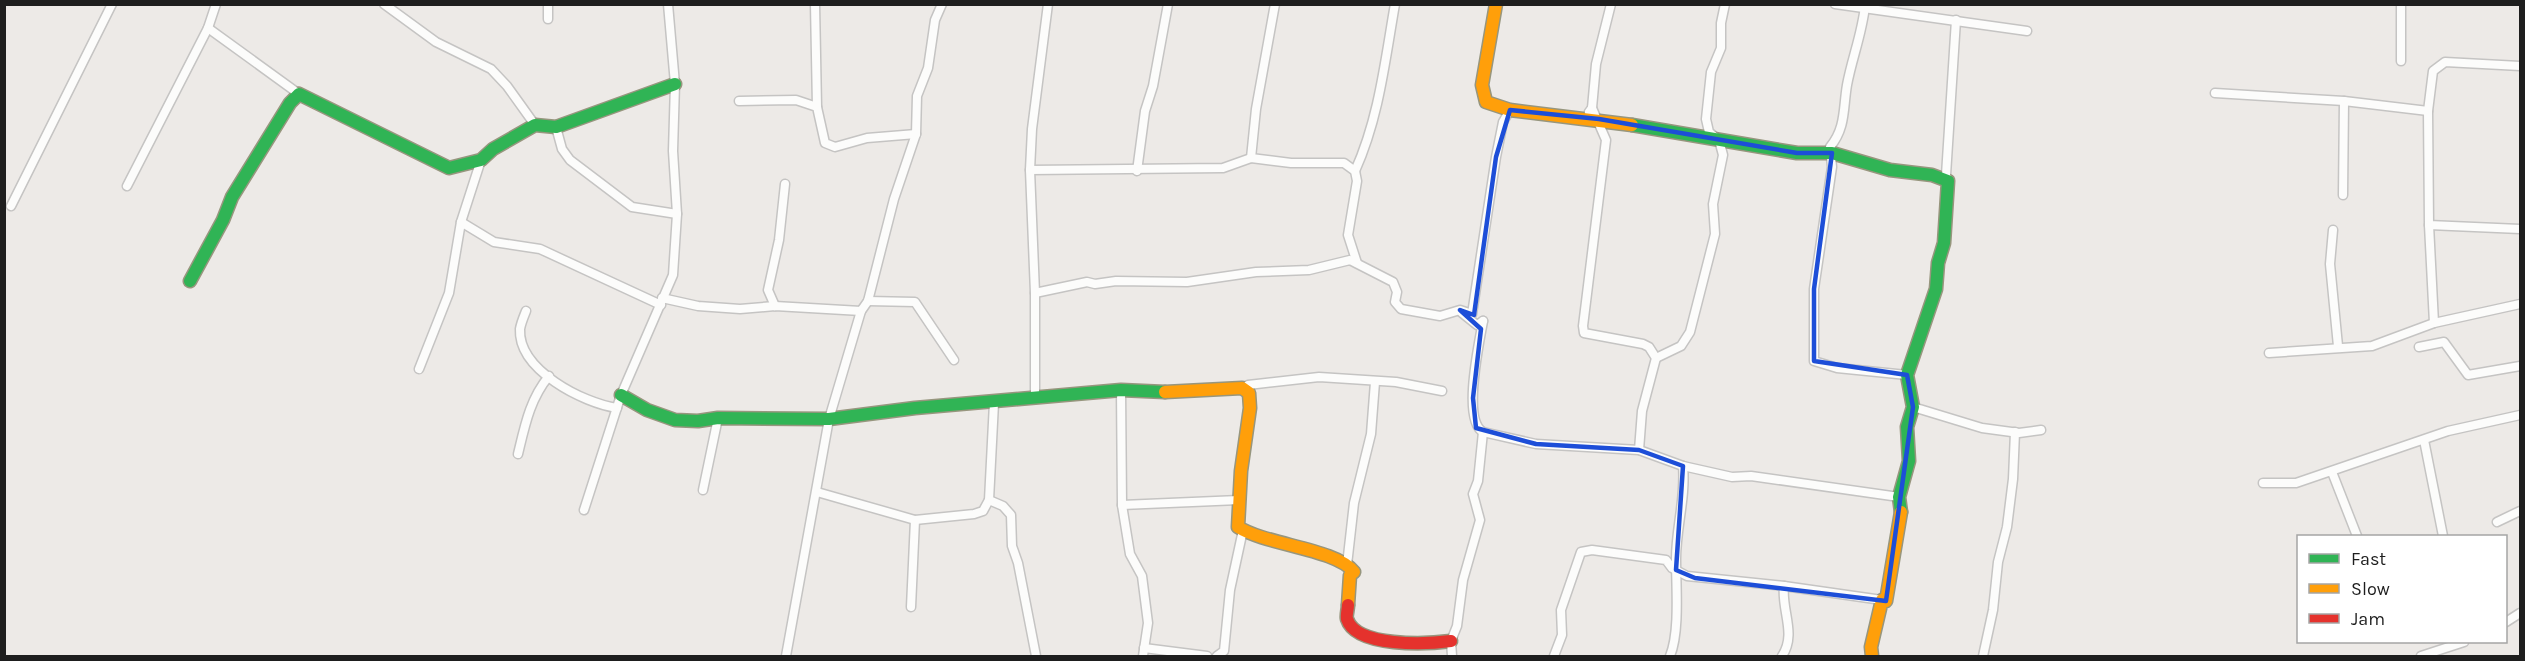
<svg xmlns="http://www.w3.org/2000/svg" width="2525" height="661" font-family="Karla,sans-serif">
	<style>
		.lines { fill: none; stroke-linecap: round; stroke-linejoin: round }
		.street-casing { stroke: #c5c4c3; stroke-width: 11 }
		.fast-casing { stroke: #97967e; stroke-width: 15 }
		.slow-casing { stroke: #97967e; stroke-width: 15 }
		.jam-casing { stroke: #97967e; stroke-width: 15 }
		.street { stroke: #fcfcfb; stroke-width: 8 }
		.fast { stroke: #30b455; stroke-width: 12 }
		.slow { stroke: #ff9f0a; stroke-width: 12 }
		.jam { stroke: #e5322d; stroke-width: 12 }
		.marked { fill: none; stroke: #1d4ed8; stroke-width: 4.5; stroke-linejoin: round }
	</style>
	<rect width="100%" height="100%" fill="#edeae7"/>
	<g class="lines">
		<g class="street-casing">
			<g id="street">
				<polyline points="384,4 436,42 491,69 507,86 535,125"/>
				<polyline points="548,4 548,19"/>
				<polyline points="815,4 817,107"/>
				<polyline points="1048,4 1032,129 1030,170 1035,293 1087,282 1095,284 1116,281 1187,282 1256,272 1309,270 1350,260 1393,282 1397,292 1395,302 1401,309 1440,316 1460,310 1472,314 1496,157 1503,122 1510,110"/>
				<polyline points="1835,4 2027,31"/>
				<path d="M1865,6C1862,34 1852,58 1847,85C1843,108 1846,128 1830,147L1832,167L1814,289V361L1837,368L1907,375"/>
				<polyline points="208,28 299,94"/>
				<polyline points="2401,61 2401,4"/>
				<polyline points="2520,66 2445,62 2433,71 2428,111 2429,225 2520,229"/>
				<polyline points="2215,93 2344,101 2428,111"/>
				<polyline points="739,101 796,100 817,107 825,143 835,147 867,138 916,134"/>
				<polyline points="1592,108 1606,140 1583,326 1584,333 1643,344 1649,347 1656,358 1642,411 1639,450"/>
				<polyline points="1589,112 1592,108 1596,64 1611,4"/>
				<polyline points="556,127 562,149 570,160 632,207 677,214"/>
				<polyline points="1251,158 1256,109 1275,4"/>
				<polyline points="1030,170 1223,168 1251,158 1291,163 1344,163 1355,171 1357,181 1348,235 1357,263"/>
				<polyline points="1137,171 1145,111 1153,86 1168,4"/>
				<path d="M1355,171C1379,118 1385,61 1395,4"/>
				<polyline points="1948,181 1946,175 1956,20"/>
				<polyline points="127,186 208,28 216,4"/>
				<polyline points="2343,195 2344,101"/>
				<polyline points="11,206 112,4"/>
				<polyline points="461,222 494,242 540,249 661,305"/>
				<polyline points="2429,225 2434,323 2520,304"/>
				<polyline points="2333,230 2330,264 2338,346"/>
				<polyline points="662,298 698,306 740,309 775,306 861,311 868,301 894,199 916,134 917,96 928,68 935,20 942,4"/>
				<polyline points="868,301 915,302 954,360"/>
				<polyline points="775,306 768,290 779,240 785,184"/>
				<path d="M526,311C524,316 521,323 520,329C518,370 583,403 617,408"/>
				<polyline points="1462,313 1477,325 1483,321"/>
				<path d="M1483,321C1479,344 1462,420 1483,432L1536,444L1639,450L1683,466L1732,477L1751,476L1899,497"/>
				<polyline points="2419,347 2444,342 2468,375 2520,366"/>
				<polyline points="2269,353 2372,346 2434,323"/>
				<polyline points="1656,358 1681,346 1690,332 1715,234 1713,204 1723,155 1719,140 1709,132 1706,119 1711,72 1721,48 1721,23 1725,4"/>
				<polyline points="419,369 449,293 461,222 481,160"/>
				<polyline points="1121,390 1122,505 1130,554 1142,576 1148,623 1143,656"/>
				<polyline points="1249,393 1248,385 1319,377 1396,382 1442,391"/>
				<polyline points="1035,399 1035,293"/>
				<polyline points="1913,407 1982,428 2019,433 2041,430"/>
				<polyline points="2424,440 2443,536"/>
				<path d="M518,454C525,425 530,399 549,376"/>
				<polyline points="2332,472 2357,536"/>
				<polyline points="2263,483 2296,483 2448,431 2520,415"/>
				<polyline points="703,490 718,418"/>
				<polyline points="817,492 915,520 974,514 983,511 989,500 994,403"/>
				<polyline points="989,500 1003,506 1011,515 1012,546 1018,563 1036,656"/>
				<polyline points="1122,505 1239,500"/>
				<polyline points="584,510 621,395 673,275 677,214 673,151 675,84 668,4"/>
				<polyline points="2497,522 2520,511"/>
				<polyline points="1347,565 1354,503 1371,434 1375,382"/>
				<polyline points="1784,586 1882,600"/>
				<polyline points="911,607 915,520"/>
				<polyline points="2506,622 2520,613"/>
				<polyline points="1144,648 1207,656"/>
				<polyline points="786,656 829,419 861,311"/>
				<polyline points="1217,656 1224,651 1230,590 1243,530"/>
				<polyline points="1452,656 1451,641 1457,626 1463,580 1480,520 1473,494 1478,481 1483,432"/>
				<path d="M1554,656L1562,635L1561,610L1581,552L1592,550L1666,560L1672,568L1687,576L1784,586C1781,610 1797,634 1782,656"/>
				<path d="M1670,656C1680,632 1676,586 1676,559C1676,528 1686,497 1683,466"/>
				<polyline points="1983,656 1993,610 1998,562 2007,527 2013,479 2015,432"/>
				<polyline points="2421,656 2464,642"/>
			</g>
		</g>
		<g class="fast-casing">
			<g id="fast">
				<polyline points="1632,125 1797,153 1832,153 1890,170 1932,175 1948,181 1944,243 1938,263 1936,289 1907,375 1913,407 1907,427 1909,461 1899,497 1901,512"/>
				<polyline points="190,281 223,220 232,197 290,103 299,94 449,168 481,160 493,149 535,125 556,127 675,84"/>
				<polyline points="621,395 647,410 675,420 698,421 718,418 829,419 915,408 1121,390 1165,392"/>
			</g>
		</g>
		<g class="slow-casing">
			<g id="slow">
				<polyline points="1496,4 1482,85 1486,102 1510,110 1632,125"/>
				<path d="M1165,392L1242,388L1249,393L1250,408L1241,471L1238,527C1266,545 1337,549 1354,572L1350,575L1348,605"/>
				<polyline points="1872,656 1871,647 1882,600 1886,601 1901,512"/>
			</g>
		</g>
		<g class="jam-casing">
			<path id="jam" d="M1348,605C1348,609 1346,616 1347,619C1356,648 1428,644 1451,641"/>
		</g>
		<use href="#street" class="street"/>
		<use href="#fast" class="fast"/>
		<use href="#slow" class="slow"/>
		<use href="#jam" class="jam"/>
	</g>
	<path class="marked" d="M1510,110L1599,119L1797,153H1832L1814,289V361L1907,375L1913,407L1886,601L1695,578L1676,570L1683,466L1639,450L1536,444L1476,428L1473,398L1481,329L1460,310L1474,315L1496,157Z"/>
	<rect width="2525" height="661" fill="none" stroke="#1e1e1e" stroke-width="12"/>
	<rect x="2297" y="535" width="210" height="108" fill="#ffffff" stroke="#a5a5a5" stroke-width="1.5"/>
	<rect x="2309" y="554" width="30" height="9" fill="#30b455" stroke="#a5a5a5" stroke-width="1.5"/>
	<text x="2351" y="565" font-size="18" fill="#1e1e1e">Fast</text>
	<rect x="2309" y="584" width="30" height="9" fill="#ff9f0a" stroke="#a5a5a5" stroke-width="1.5"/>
	<text x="2351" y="595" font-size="18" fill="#1e1e1e">Slow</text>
	<rect x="2309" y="614" width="30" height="9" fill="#e5322d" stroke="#a5a5a5" stroke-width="1.5"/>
	<text x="2351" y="625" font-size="18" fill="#1e1e1e">Jam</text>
</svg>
